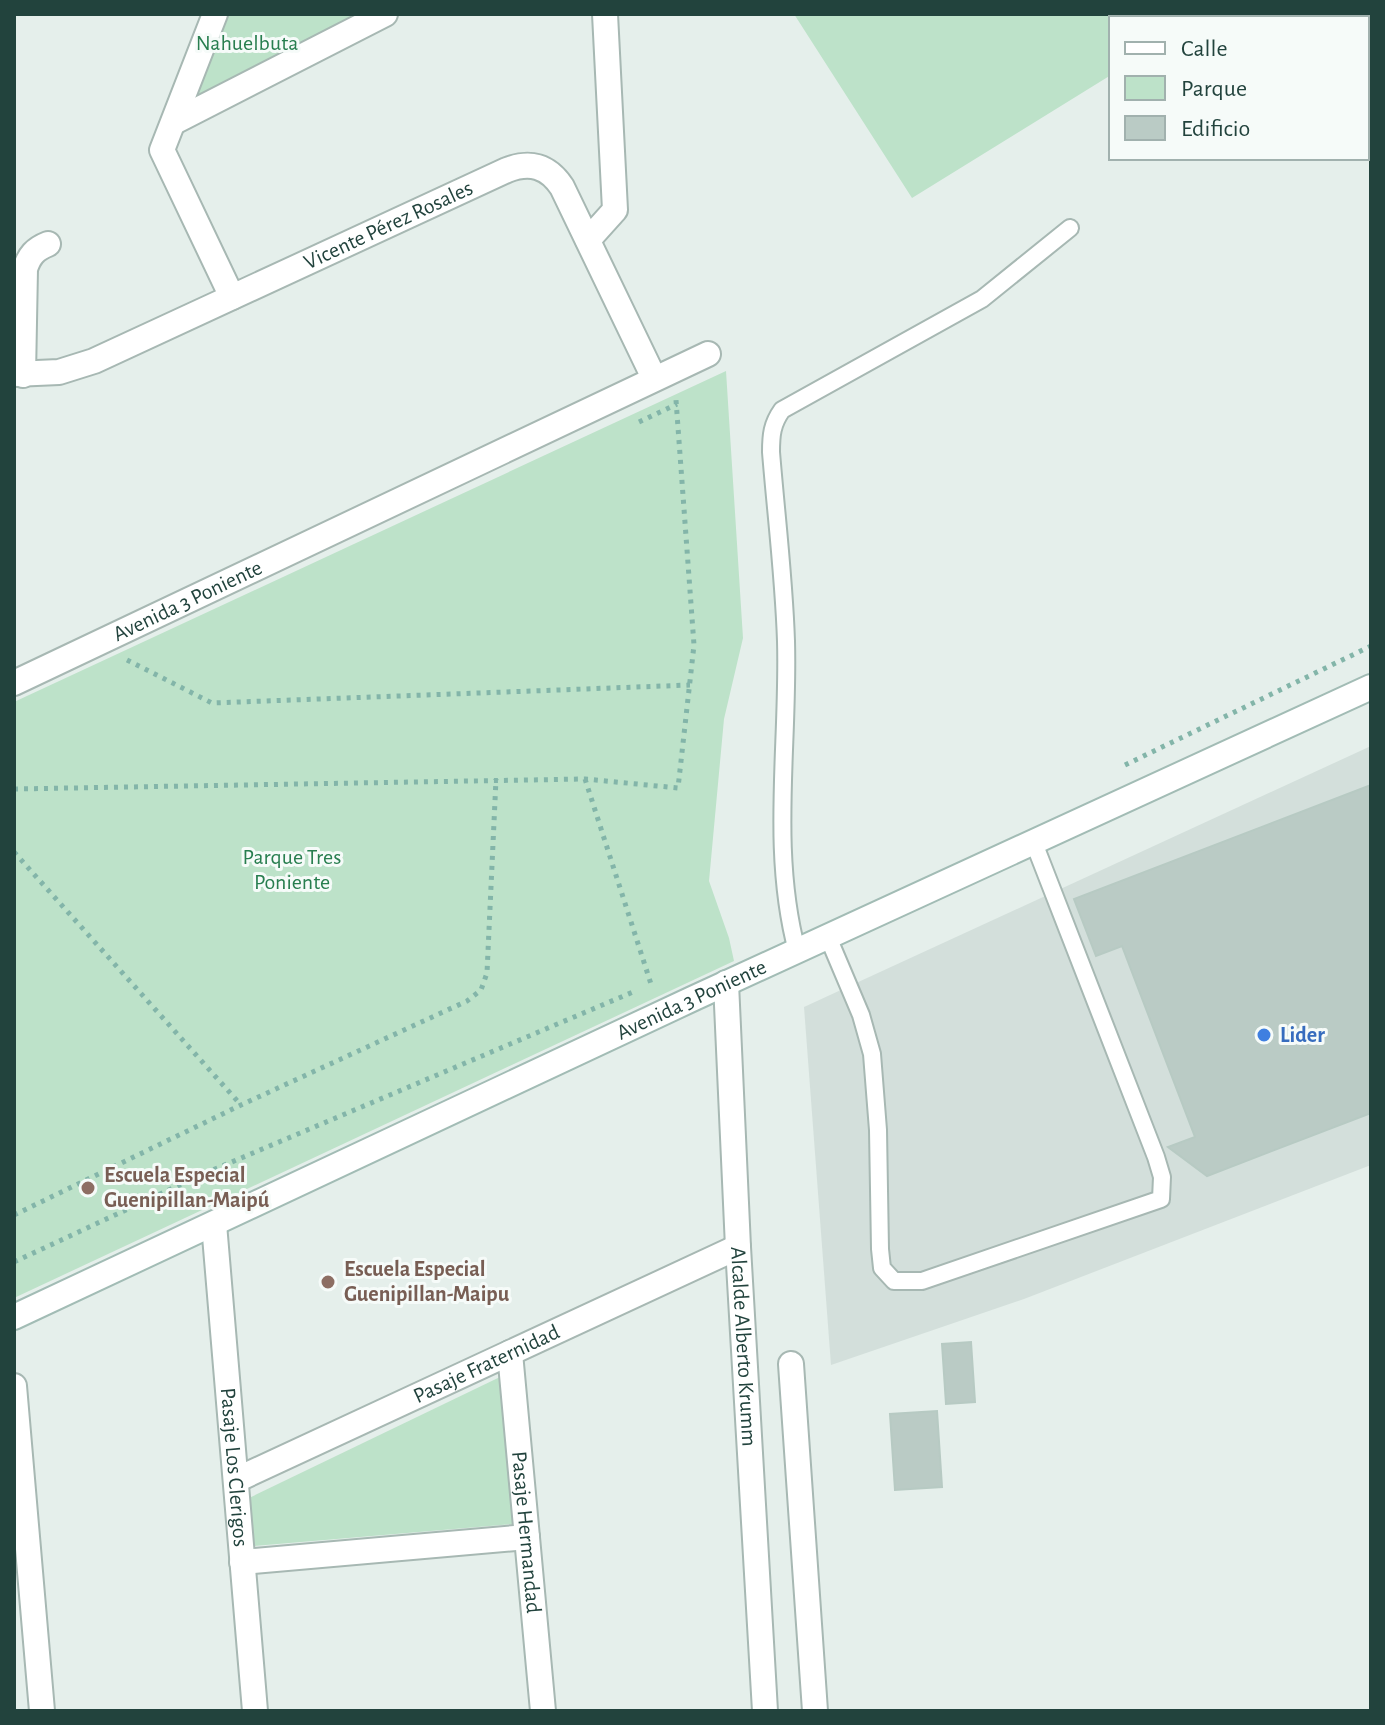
<svg xmlns="http://www.w3.org/2000/svg" width="1385" height="1725" font-family="'Alegreya Sans',sans-serif">
	<style>
		.built { fill: #d3dfdb }
		.green { fill: #bde2c9 }
		.building { fill: #bacbc5; stroke: #b7cac3; stroke-width: 2 }
		.lines { fill: none; stroke-linecap: round; stroke-linejoin: round }
		.lane-casing { stroke: #a7b8b3; stroke-width: 20 }
		.street-casing { stroke: #a7b8b3; stroke-width: 28 }
		.secondary-casing { stroke: #a2bcb5; stroke-width: 28 }
		.path { stroke: #83b5a9; stroke-width: 5; stroke-dasharray: 4 6; stroke-linecap: butt }
		.lane { stroke: #fff; stroke-width: 16 }
		.street { stroke: #fff; stroke-width: 24 }
		.secondary { stroke: #fff; stroke-width: 24 }
		.shop-dot { fill: #3f7fe0; stroke: #f6fbf9; stroke-width: 3 }
		.education-dot { fill: #8d6e63; stroke: #f6fbf9; stroke-width: 3 }
		.labels { text-anchor: middle; dominant-baseline: central; stroke-width: 6; stroke-linejoin: round; paint-order: stroke }
		.park-label { font-size: 22px; fill: #287e4f; stroke: #f6fbf9 }
		.street-label { font-size: 22px; fill: #22433d; stroke: #f6fbf9 }
		.shop-label { font-size: 22px; font-weight: bold; fill: #366cbe; stroke: #f6fbf9; text-anchor: start }
		.education-label { font-size: 22px; font-weight: bold; fill: #785e54; stroke: #f6fbf9; text-anchor: start }
	</style>
	<rect width="100%" height="100%" fill="#e5efeb"/>
	<polygon class="built" points="1371,746 1371,1165 1024,1299 831,1365 804,1007"/>
	<g class="green">
		<polygon points="226,14 367,14 195,101"/>
		<polygon points="794,14 1210,14 1204,18 1111,18 1111,75 912,198"/>
		<polygon points="726,371 743,638 724,719 709,881 729,938 734,961 14,1298 14,702"/>
		<polygon points="500,1377 513,1524 253,1546 249,1498"/>
	</g>
	<g class="building">
		<polygon points="1371,785 1371,1113 1207,1176 1168,1147 1195,1137 1122,946 1096,956 1074,899"/>
		<polygon points="971,1342 975,1402 946,1404 942,1344"/>
		<polygon points="937,1411 942,1487 895,1490 890,1414"/>
	</g>
	<g class="lines">
		<g class="lane-casing">
			<g id="lane">
				<polyline points="828,937 861,1015 872,1054 878,1130 880,1249 882,1268 894,1281 922,1281 1161,1199 1162,1177 1156,1157 1034,843"/>
				<path d="M797,951C770,850 789,744 786,641C784,578 776,514 771,452C771,435 772,424 782,410L982,299L1070,228"/>
			</g>
		</g>
		<g class="street-casing">
			<g id="street">
				<polyline points="215,14 162,150 232,297"/>
				<polyline points="174,122 385,14"/>
				<polyline points="588,240 615,210 605,14"/>
				<path id="s1" d="M14,374L59,372L94,361L507,170C530,161 548,166 562,187L654,378"/>
				<path d="M23,375L25,269C29,256 35,249 48,244"/>
				<path id="s2" d="M14,683L708,354"/>
				<path id="s3" d="M726,983L738,1247L765,1711"/>
				<path id="s4" d="M214,1224L255,1711"/>
				<path id="s5" d="M510,1353L543,1711"/>
				<polyline points="791,1364 815,1711"/>
				<polyline points="14,1386 42,1711"/>
				<path id="s6" d="M236,1480L738,1247"/>
				<polyline points="242,1562 527,1537"/>
			</g>
		</g>
		<g class="secondary-casing">
			<g id="secondary">
				<path id="s7" d="M14,1317L692,999L1371,687"/>
			</g>
		</g>
		<g class="path">
			<polyline points="639,422 677,404"/>
			<polyline points="127,660 212,703 690,685"/>
			<polyline points="1125,765 1371,646"/>
			<polyline points="585,779 651,984"/>
			<polyline points="14,789 585,779 678,788 694,645 676,400"/>
			<polyline points="14,852 241,1105"/>
			<polyline points="14,1215 241,1105 467,1001 481,990 487,973 496,779"/>
			<polyline points="14,1262 201,1175 633,992"/>
		</g>
		<use href="#lane" class="lane"/>
		<use href="#street" class="street"/>
		<use href="#secondary" class="secondary"/>
	</g>
	<circle class="shop-dot" cx="1264" cy="1035" r="8"/>
	<g class="education-dot">
		<circle cx="88" cy="1188" r="8"/>
		<circle cx="328" cy="1282" r="8"/>
	</g>
	<g class="labels">
		<g class="park-label">
			<text x="247" y="43">Nahuelbuta</text>
			<text x="292" y="857">Parque Tres<tspan x="292" dy="25">Poniente</tspan></text>
		</g>
		<g class="street-label">
			<text stroke="none"><textPath href="#s1" startOffset="406">Vicente Pérez Rosales</textPath></text>
			<text stroke="none"><textPath href="#s2" startOffset="192">Avenida 3 Poniente</textPath></text>
			<text stroke="none"><textPath href="#s7" startOffset="748">Avenida 3 Poniente</textPath></text>
			<text stroke="none"><textPath href="#s3" startOffset="364">Alcalde Alberto Krumm</textPath></text>
			<text stroke="none"><textPath href="#s6" startOffset="276">Pasaje Fraternidad</textPath></text>
			<text stroke="none"><textPath href="#s4" startOffset="244">Pasaje Los Clerigos</textPath></text>
			<text stroke="none"><textPath href="#s5" startOffset="180">Pasaje Hermandad</textPath></text>
		</g>
		<g class="shop-label">
			<text x="1280" y="1035">Lider</text>
		</g>
		<g class="education-label">
			<text x="104" y="1175">Escuela Especial<tspan x="104" dy="25">Guenipillan-Maipú</tspan></text>
			<text x="344" y="1269">Escuela Especial<tspan x="344" dy="25">Guenipillan-Maipu</tspan></text>
		</g>
	</g>
	<rect width="1385" height="1725" fill="none" stroke="#22433d" stroke-width="32"/>
	<rect x="1109" y="16" width="260" height="144" fill="#f6fbf9" stroke="#a1b1ae" stroke-width="2"/>
	<rect x="1125" y="42" width="40" height="12" fill="#ffffff" stroke="#a1b1ae" stroke-width="2"/>
	<text x="1181" y="56" font-size="24" fill="#22433d">Calle</text>
	<rect x="1125" y="76" width="40" height="24" fill="#bde2c9" stroke="#a1b1ae" stroke-width="2"/>
	<text x="1181" y="96" font-size="24" fill="#22433d">Parque</text>
	<rect x="1125" y="116" width="40" height="24" fill="#bacbc5" stroke="#a1b1ae" stroke-width="2"/>
	<text x="1181" y="136" font-size="24" fill="#22433d">Edificio</text>
</svg>
